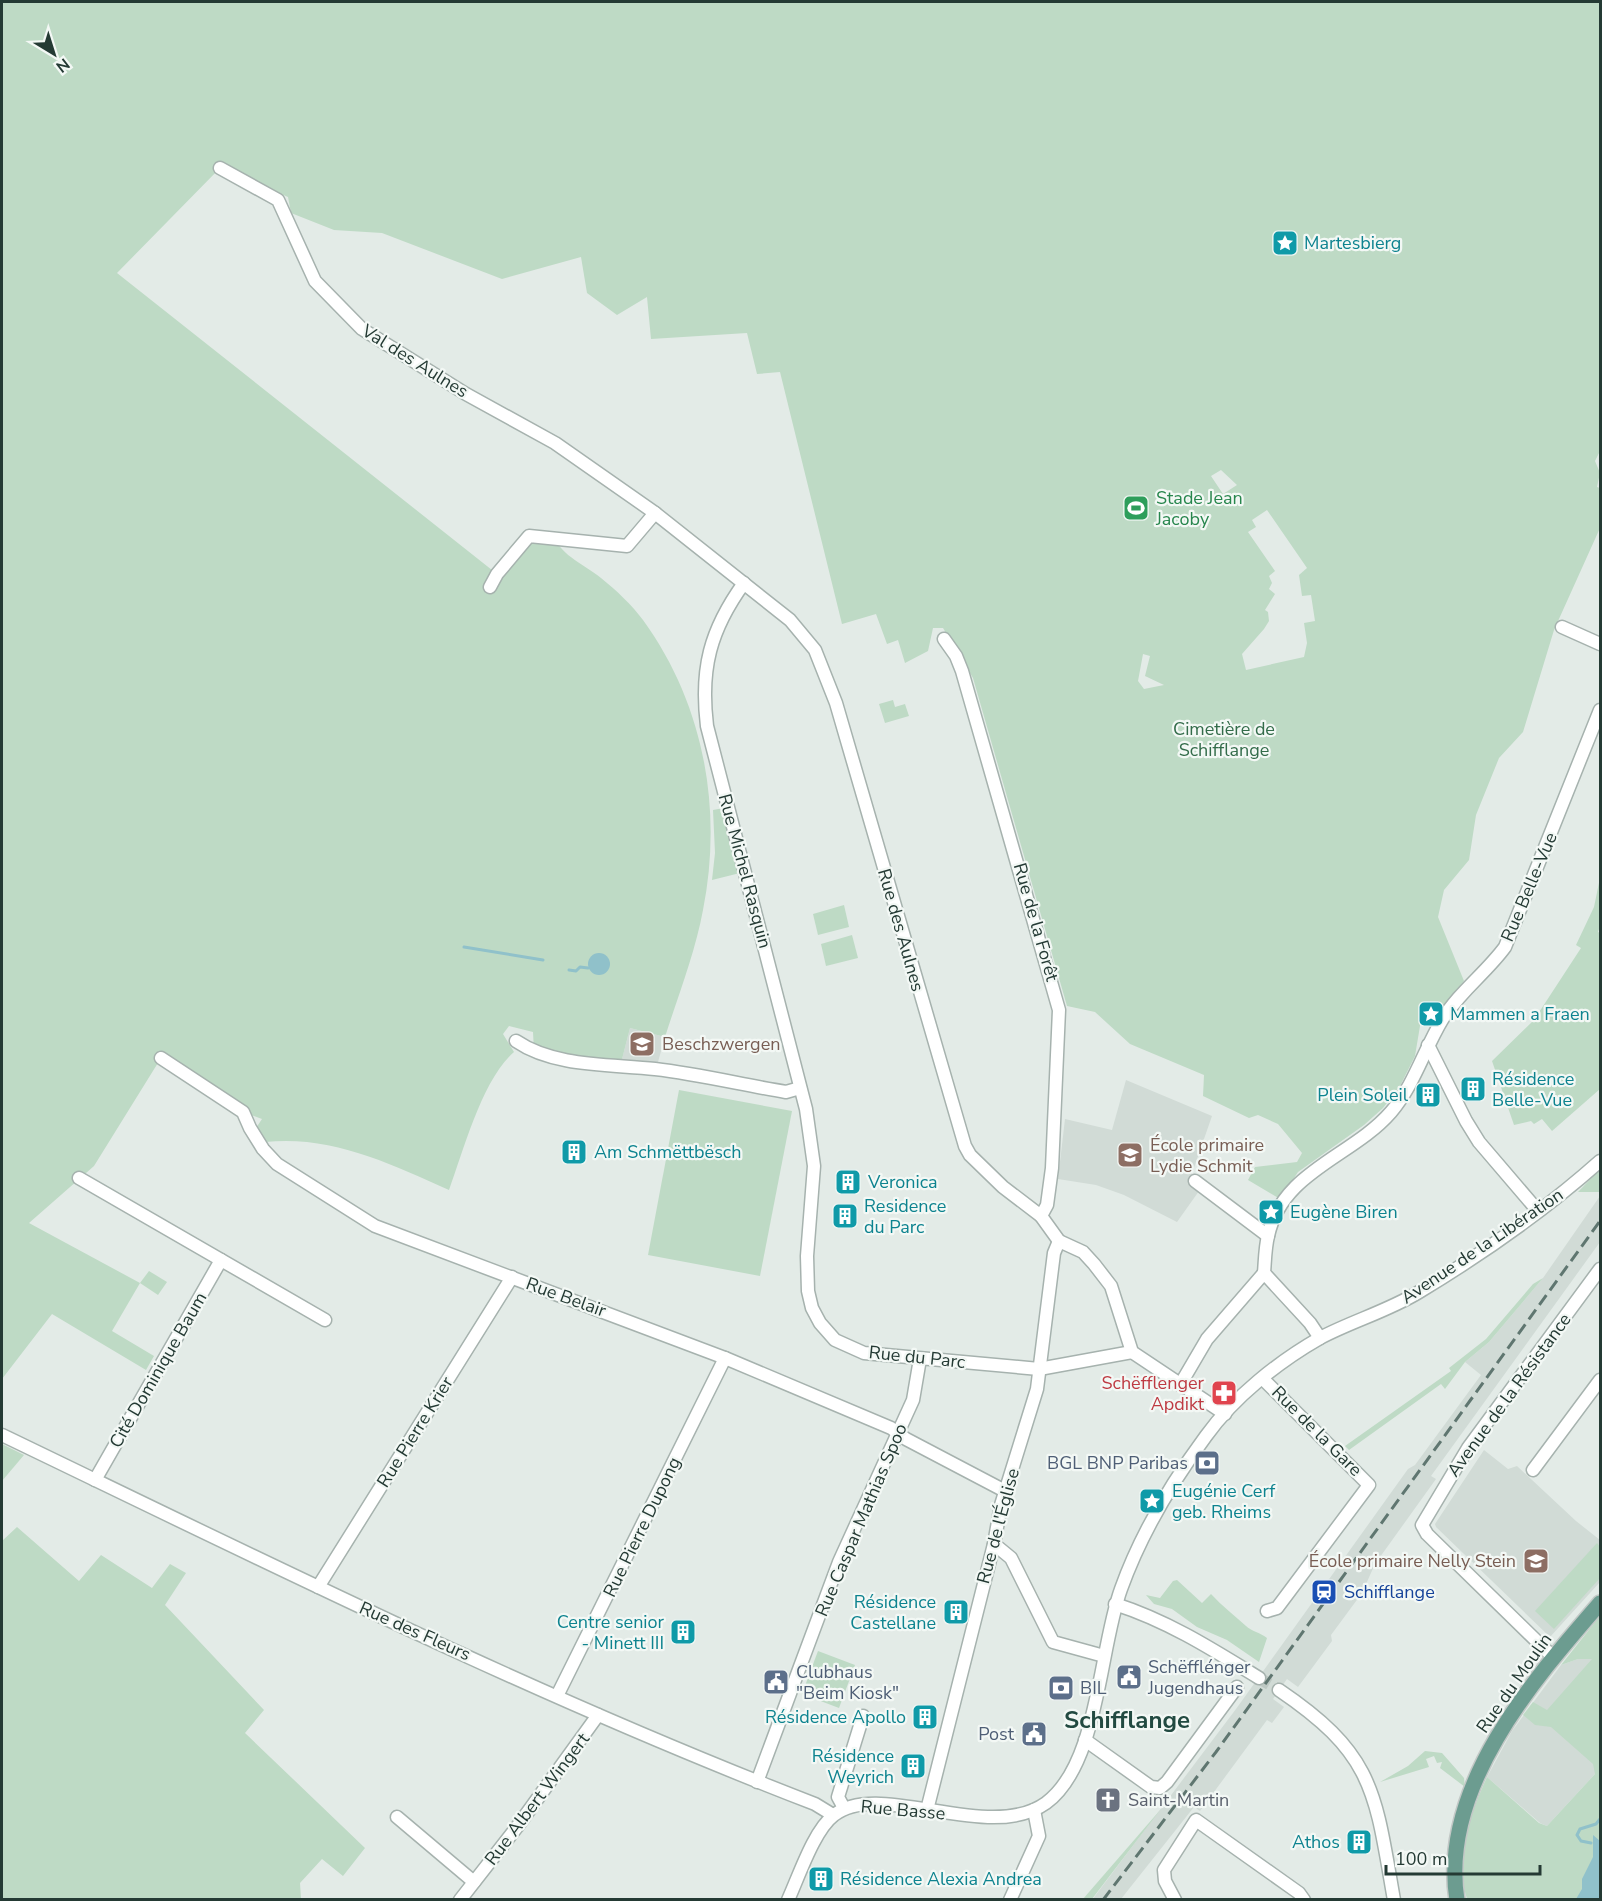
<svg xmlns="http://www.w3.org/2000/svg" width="1602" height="1901" font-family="'Nunito Sans',sans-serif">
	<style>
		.built { fill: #d1dbd6 }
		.green { fill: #bedac5; fill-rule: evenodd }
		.water { fill: #90c1ca }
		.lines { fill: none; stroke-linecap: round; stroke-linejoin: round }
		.stream { stroke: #90c1ca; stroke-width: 3 }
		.minor-tunnel { stroke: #bdc8c3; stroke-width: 12; stroke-dasharray: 12 6; stroke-linecap: butt }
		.minor-casing { stroke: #a6b2ae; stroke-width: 15 }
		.major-casing { stroke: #c2c8c6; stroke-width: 18 }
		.minor { stroke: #fff; stroke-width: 12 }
		.major { stroke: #6c9c90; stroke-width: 15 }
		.rail { stroke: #5f7670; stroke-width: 3; stroke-dasharray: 12 6; stroke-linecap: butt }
		.labels { text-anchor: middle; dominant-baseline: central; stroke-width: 4.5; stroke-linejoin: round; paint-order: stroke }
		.culture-label { font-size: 18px; fill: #0d838f; stroke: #f3f8f5; text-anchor: start }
		.street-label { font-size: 18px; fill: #243a34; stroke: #f3f8f5 }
		.leisure-label { font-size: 18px; fill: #27864d; stroke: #f3f8f5; text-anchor: start }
		.park-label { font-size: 18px; fill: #336c4a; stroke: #f3f8f5 }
		.education-label { font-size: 18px; fill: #785e54; stroke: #f3f8f5; text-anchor: start }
		.health-label { font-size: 18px; fill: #be3a42; stroke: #f3f8f5; text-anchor: end }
		.service-label { font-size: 18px; fill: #4e5e75; stroke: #f3f8f5; text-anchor: start }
		.transit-label { font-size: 18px; fill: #164399; stroke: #f3f8f5; text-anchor: start }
		.worship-label { font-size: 18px; fill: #5b616d; stroke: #f3f8f5; text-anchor: start }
		.district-label { font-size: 24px; font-weight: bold; fill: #224a41; stroke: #f3f8f5 }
	</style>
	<rect width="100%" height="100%" fill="#e3ebe7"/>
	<g class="built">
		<polygon points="630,1028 665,1037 656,1069 620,1067"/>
		<polygon points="1126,1080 1212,1116 1189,1182 1199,1191 1177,1222 1124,1195 1096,1185 1058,1179 1065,1119 1112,1130"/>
		<polygon points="1600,1196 1600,1242 1431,1476 1436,1479 1375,1564 1362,1593 1331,1635 1332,1641 1298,1687 1287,1679 1273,1699 1284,1707 1272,1723 1267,1720 1200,1811 1194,1807 1121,1899 1092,1900 1236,1709 1408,1469 1415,1465 1481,1375 1465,1362 1489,1342 1543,1278"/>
		<polygon points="1484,1450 1508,1469 1517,1466 1576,1521 1600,1540 1600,1582 1550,1637 1436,1527 1435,1524"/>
		<polygon points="1600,1658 1595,1774 1547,1826 1540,1823 1487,1777 1512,1731 1561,1665 1578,1659"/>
	</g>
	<g class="green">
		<path d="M2,2H1600V451L1595,461L1600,473L1597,487L1600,488V528L1554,630L1523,732L1499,758L1476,815L1469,860L1444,890L1438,917L1464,981L1439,1011L1443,1014L1439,1019L1432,1020L1422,1014L1415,1056L1400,1086L1383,1108L1364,1125L1298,1172L1280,1199L1248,1180L1255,1167L1297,1162L1302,1153L1278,1124L1258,1115L1249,1118L1203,1096L1204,1075L1130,1044L1095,1012L1067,1006L973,678L943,628H933L928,651L905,663L898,640L887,644L876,614L842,624L780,372L757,374L747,333L651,339L647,297L617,315L587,293L581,257L502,279L382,233L334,230L291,213L288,197L220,168L117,273L497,574L522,542L554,537C562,556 585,565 601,578C616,590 632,605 643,620C704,704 723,809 703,910C695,953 678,996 665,1037L630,1028L620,1067L534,1052L533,1032L509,1026L503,1034L514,1052C482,1080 464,1149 449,1190C389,1163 331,1135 265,1142L256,1128L262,1119L243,1112L161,1058L94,1166L29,1223L140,1283L112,1331L154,1356L146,1370L52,1314L2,1379ZM1221,470L1237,485L1223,494L1211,476ZM1267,510L1307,568L1299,575L1302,596L1311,595L1315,621L1304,623L1307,643L1304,657L1246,670L1242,654L1264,629L1269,621L1268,612L1265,610L1275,594L1269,589L1272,583L1269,576L1275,571L1248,532L1256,527L1252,520ZM1143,654L1150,656L1145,676L1164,685L1144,689L1138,681Z"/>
		<polygon points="893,700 895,707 905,704 909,716 885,723 879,704"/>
		<polygon points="724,808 740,873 712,880 715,853 713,810"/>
		<polygon points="1600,878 1600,926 1598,932 1600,933 1600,1089 1552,1131 1542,1119 1534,1124 1531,1121 1514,1125 1492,1061 1534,1020 1581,948 1576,945 1594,907"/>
		<polygon points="844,905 849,927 818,935 813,914"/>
		<polygon points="852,935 858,958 826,966 821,944"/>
		<polygon points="679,1090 792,1111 760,1276 648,1255"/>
		<polygon points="1600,1169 1600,1196 1599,1198 1599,1192 1578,1192"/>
		<polygon points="149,1271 167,1282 158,1295 140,1283"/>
		<polygon points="1543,1278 1489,1342 1465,1362 1445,1389 1441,1384 1349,1450 1345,1446 1451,1371 1449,1368 1486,1339 1533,1284"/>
		<polygon points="2,1444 24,1455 2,1481"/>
		<polygon points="17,1527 79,1581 101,1555 152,1588 170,1564 186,1573 165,1605 264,1710 245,1733 365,1848 343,1876 322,1859 300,1883 301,1899 2,1899 2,1541"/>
		<polygon points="1597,1543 1600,1547 1600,1578 1554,1629 1535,1611"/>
		<path d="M1177,1580L1202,1603L1211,1594C1222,1606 1235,1616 1246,1626C1251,1631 1261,1633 1267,1638L1259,1662L1227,1640L1197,1627L1172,1609L1154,1604L1146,1595L1160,1598L1173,1581Z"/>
		<path d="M1600,1616V1899H1467C1454,1859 1470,1814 1487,1777L1539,1823L1547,1826L1595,1774L1593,1764L1551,1727L1535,1725L1523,1715L1533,1702L1547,1710L1592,1659H1578L1561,1665Z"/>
		<polygon points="818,1651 855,1665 839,1708 802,1694"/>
		<polygon points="1425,1751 1442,1753 1464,1778 1465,1787 1440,1768 1442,1762 1437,1763 1434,1756 1426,1759 1429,1767 1380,1782 1408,1766"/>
		<polygon points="1161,1809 1092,1899 1083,1899"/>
	</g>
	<g class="water">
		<circle cx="599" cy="964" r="11"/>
		<polygon points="1593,1835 1600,1841 1600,1899 1576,1899 1582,1889 1582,1879 1593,1857"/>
	</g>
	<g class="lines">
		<g class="stream">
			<polyline points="464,947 543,960"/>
			<polyline points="569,970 576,971 580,967 588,968"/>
			<polyline points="1591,1843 1581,1841 1577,1835 1580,1829 1596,1824 1600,1819"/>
		</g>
		<polyline class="minor-tunnel" points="1259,1678 1279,1690"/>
		<g class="minor-casing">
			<g id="minor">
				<polyline points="220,168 278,200 315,281 362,329 466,394 555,443 655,513 790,620 815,650 836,703 965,1146 970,1155 1003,1187 1041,1216 1059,1241 1083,1252 1094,1264 1111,1286 1132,1352 1225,1414"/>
				<path d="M744,583C710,630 700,669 707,726L806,1109L814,1166L807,1256L808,1291L812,1308L820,1323L835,1340L864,1353L1039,1369L1132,1352"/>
				<polyline points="490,587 497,574 529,536 627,546 655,513"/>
				<polyline points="1562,627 1600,644"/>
				<polyline points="944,639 956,656 962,671 1059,1010 1052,1168 1047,1205 1041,1216"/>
				<path d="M516,1041C554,1067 610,1064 655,1069C699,1074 743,1085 786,1092L800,1088"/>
				<polyline points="1428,1045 1466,1121 1479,1142 1538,1211"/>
				<polyline points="161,1058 243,1112 250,1128 263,1149 277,1164 375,1226 725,1358 891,1428 906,1439 1005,1491"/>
				<polyline points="79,1178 325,1320"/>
				<polyline points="1195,1181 1268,1236"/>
				<path d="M1320,1338L1310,1323L1264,1273C1265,1261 1265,1248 1268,1236C1282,1171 1352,1157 1391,1112C1414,1085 1424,1050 1442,1020C1459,992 1486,973 1505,947L1600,710"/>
				<polyline points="1263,1379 1369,1485 1277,1608 1267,1611"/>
				<polyline points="1180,1385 1207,1339 1264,1273"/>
				<path d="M2,1435C270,1564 537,1697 815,1804L833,1815"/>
				<polyline points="1533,1470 1600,1380"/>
				<polyline points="95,1480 221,1260"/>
				<polyline points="994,1544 1011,1558 1053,1642 1104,1656"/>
				<polyline points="318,1587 512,1277"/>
				<path d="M1115,1604C1168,1621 1212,1649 1259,1678"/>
				<polyline points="1554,1658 1427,1534 1422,1525 1468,1448 1600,1269"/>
				<path d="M1279,1690C1375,1755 1375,1792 1394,1900"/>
				<polyline points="557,1696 725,1358"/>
				<polyline points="1085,1740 1151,1787 1160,1788 1167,1782 1237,1687"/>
				<polyline points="757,1782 839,1562 913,1400 920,1359"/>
				<polyline points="844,1808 838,1797 863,1716"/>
				<polyline points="927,1810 994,1544 1001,1505 1037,1389 1054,1253 1059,1241"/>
				<polyline points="397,1817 474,1882"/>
				<polyline points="460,1900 517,1827 598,1715"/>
				<path d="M788,1900C799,1876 814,1830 834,1815C879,1779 989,1844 1046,1803C1099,1764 1099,1649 1121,1589C1140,1536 1172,1482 1206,1436C1234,1397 1278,1362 1320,1338C1352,1321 1388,1311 1419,1292C1482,1254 1545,1210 1600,1161"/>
				<polyline points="1010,1900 1039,1836 1034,1810"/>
				<polyline points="1175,1900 1165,1881 1164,1870 1196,1820 1299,1893 1304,1900"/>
			</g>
		</g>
		<g class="major-casing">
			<path id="major" d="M1457,1900C1439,1788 1533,1680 1600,1603"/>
		</g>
		<use href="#minor" class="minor"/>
		<use href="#major" class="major"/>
		<polyline class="rail" points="1103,1900 1216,1752 1600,1221"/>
	</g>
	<defs>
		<g id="sight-square" transform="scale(1.35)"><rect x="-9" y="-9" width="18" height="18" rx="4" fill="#0f9aa8" stroke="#f3f8f5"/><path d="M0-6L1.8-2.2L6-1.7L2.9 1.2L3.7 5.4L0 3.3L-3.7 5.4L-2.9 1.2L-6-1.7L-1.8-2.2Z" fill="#fff"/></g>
		<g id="stadium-square" transform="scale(1.35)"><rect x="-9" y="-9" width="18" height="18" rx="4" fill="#2e9e5b" stroke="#f3f8f5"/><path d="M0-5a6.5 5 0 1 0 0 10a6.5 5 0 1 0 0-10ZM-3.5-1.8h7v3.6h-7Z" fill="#fff"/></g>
		<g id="school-square" transform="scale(1.35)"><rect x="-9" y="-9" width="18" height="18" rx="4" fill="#8d6e63" stroke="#f3f8f5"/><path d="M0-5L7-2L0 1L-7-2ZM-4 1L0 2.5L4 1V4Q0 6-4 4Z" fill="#fff"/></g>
		<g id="building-square" transform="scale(1.35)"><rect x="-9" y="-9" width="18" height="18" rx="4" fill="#0f9aa8" stroke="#f3f8f5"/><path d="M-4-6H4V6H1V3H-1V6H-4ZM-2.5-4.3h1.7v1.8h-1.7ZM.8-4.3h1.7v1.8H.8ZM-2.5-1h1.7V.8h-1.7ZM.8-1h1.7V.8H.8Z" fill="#fff"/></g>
		<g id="pharmacy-square" transform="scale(1.35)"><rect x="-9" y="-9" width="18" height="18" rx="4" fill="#e0444e" stroke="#f3f8f5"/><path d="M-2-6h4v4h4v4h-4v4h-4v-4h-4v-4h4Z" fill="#fff"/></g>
		<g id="bank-square" transform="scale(1.35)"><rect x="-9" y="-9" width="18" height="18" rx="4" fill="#5c6f8a" stroke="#f3f8f5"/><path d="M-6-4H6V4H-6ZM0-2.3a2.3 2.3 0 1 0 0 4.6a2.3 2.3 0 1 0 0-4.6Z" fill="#fff"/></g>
		<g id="station-square" transform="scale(1.35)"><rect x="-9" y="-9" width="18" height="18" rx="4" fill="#1a4fb4" stroke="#f3f8f5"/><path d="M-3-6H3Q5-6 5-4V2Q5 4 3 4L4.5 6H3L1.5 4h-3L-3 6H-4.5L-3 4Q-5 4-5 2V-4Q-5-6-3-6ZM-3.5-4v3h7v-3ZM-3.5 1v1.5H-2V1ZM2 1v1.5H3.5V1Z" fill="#fff"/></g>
		<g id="civic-square" transform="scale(1.35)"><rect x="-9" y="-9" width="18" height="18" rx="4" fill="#5c6f8a" stroke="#f3f8f5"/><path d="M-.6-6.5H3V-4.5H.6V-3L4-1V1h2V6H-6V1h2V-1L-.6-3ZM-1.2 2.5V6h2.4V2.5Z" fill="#fff"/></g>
		<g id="church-square" transform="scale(1.35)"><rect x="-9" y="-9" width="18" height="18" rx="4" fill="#6b7280" stroke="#f3f8f5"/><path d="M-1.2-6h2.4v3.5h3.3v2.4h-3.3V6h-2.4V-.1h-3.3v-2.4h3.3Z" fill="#fff"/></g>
	</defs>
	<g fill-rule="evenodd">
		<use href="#sight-square" x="1285" y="243"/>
		<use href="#stadium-square" x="1136" y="508"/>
		<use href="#sight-square" x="1431" y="1014"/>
		<use href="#school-square" x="642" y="1044"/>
		<use href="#building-square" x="1473" y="1089"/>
		<use href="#building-square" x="1428" y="1095"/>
		<use href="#building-square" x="574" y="1152"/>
		<use href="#school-square" x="1130" y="1155"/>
		<use href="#building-square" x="848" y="1182"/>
		<use href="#sight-square" x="1271" y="1212"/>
		<use href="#building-square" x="845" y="1216"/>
		<use href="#pharmacy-square" x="1224" y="1393"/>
		<use href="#bank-square" x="1207" y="1463"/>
		<use href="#sight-square" x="1152" y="1501"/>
		<use href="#school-square" x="1536" y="1561"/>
		<use href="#station-square" x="1324" y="1592"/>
		<use href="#building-square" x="956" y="1612"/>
		<use href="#building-square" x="683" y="1632"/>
		<use href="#civic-square" x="1129" y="1677"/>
		<use href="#civic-square" x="776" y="1682"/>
		<use href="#bank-square" x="1061" y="1688"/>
		<use href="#building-square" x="925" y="1717"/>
		<use href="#civic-square" x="1034" y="1734"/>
		<use href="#building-square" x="913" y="1766"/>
		<use href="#church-square" x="1108" y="1800"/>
		<use href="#building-square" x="1359" y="1842"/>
		<use href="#building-square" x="821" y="1879"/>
	</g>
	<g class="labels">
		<g class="culture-label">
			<text x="1304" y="243">Martesbierg</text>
			<text x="1450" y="1014">Mammen a Fraen</text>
			<text x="1492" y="1079">Résidence<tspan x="1492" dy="21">Belle-Vue</tspan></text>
			<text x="1408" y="1095" text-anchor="end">Plein Soleil</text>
			<text x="594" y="1152">Am Schmëttbësch</text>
			<text x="868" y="1182">Veronica</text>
			<text x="864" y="1206">Residence<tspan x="864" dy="21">du Parc</tspan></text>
			<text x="1290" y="1212">Eugène Biren</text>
			<text x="1172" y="1491">Eugénie Cerf<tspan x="1172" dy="21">geb. Rheims</tspan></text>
			<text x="936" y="1602" text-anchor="end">Résidence<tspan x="936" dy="21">Castellane</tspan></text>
			<text x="664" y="1622" text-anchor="end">Centre senior<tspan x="664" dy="21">- Minett III</tspan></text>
			<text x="906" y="1717" text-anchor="end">Résidence Apollo</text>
			<text x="894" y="1756" text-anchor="end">Résidence<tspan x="894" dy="21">Weyrich</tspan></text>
			<text x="1340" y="1842" text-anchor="end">Athos</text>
			<text x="840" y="1879">Résidence Alexia Andrea</text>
		</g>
		<g class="street-label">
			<text transform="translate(415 361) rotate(32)">Val des Aulnes</text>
			<text transform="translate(745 871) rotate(75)">Rue Michel Rasquin</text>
			<text transform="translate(1529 887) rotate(-67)">Rue Belle-Vue</text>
			<text transform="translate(1036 922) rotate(74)">Rue de la Forêt</text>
			<text transform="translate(901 930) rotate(74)">Rue des Aulnes</text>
			<text transform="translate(1482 1246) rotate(-34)">Avenue de la Libération</text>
			<text transform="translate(566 1297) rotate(20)">Rue Belair</text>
			<text transform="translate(917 1357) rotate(6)">Rue du Parc</text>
			<text transform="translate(158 1370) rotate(-60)">Cité Dominique Baum</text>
			<text transform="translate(1509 1395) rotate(-54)">Avenue de la Résistance</text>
			<text transform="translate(1317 1431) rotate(45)">Rue de la Gare</text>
			<text transform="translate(415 1432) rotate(-58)">Rue Pierre Krier</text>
			<text transform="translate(861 1520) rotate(-67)">Rue Caspar Mathias Spoo</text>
			<text transform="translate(998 1526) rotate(-75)">Rue de l'Église</text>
			<text transform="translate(642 1527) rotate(-64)">Rue Pierre Dupong</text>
			<text transform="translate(415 1631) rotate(24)">Rue des Fleurs</text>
			<text transform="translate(1514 1683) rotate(-55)">Rue du Moulin</text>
			<text transform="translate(537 1799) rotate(-53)">Rue Albert Wingert</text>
			<text transform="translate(903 1810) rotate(5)">Rue Basse</text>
		</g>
		<g class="leisure-label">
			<text x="1156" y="498">Stade Jean<tspan x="1156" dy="21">Jacoby</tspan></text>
		</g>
		<g class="park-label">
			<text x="1224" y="729">Cimetière de<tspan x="1224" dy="21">Schifflange</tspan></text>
		</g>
		<g class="education-label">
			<text x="662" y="1044">Beschzwergen</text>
			<text x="1150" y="1145">École primaire<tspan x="1150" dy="21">Lydie Schmit</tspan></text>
			<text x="1516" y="1561" text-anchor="end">École primaire Nelly Stein</text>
		</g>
		<g class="health-label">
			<text x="1204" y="1383">Schëfflenger<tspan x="1204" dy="21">Apdikt</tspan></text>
		</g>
		<g class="service-label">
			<text x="1188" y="1463" text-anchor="end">BGL BNP Paribas</text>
			<text x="1148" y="1667">Schëfflénger<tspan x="1148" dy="21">Jugendhaus</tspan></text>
			<text x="796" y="1672">Clubhaus<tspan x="796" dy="21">"Beim Kiosk"</tspan></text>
			<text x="1080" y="1688">BIL</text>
			<text x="1014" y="1734" text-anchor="end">Post</text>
		</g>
		<g class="transit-label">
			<text x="1344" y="1592">Schifflange</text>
		</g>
		<g class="worship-label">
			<text x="1128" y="1800">Saint-Martin</text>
		</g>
		<g class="district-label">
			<text x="1127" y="1720">Schifflange</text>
		</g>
	</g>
	<rect width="1602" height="1901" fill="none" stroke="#243a34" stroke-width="6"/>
	<g transform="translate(54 54) rotate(142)" stroke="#f3f8f5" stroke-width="4.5" paint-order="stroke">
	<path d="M0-4.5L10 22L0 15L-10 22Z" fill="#243a34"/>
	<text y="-9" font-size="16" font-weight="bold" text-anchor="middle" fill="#243a34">N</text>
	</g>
	<path d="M1386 1865v9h154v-9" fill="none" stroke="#243a34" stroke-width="3"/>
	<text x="1395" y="1865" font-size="18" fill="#243a34" stroke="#f3f8f5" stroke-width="4.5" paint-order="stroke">100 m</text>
</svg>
